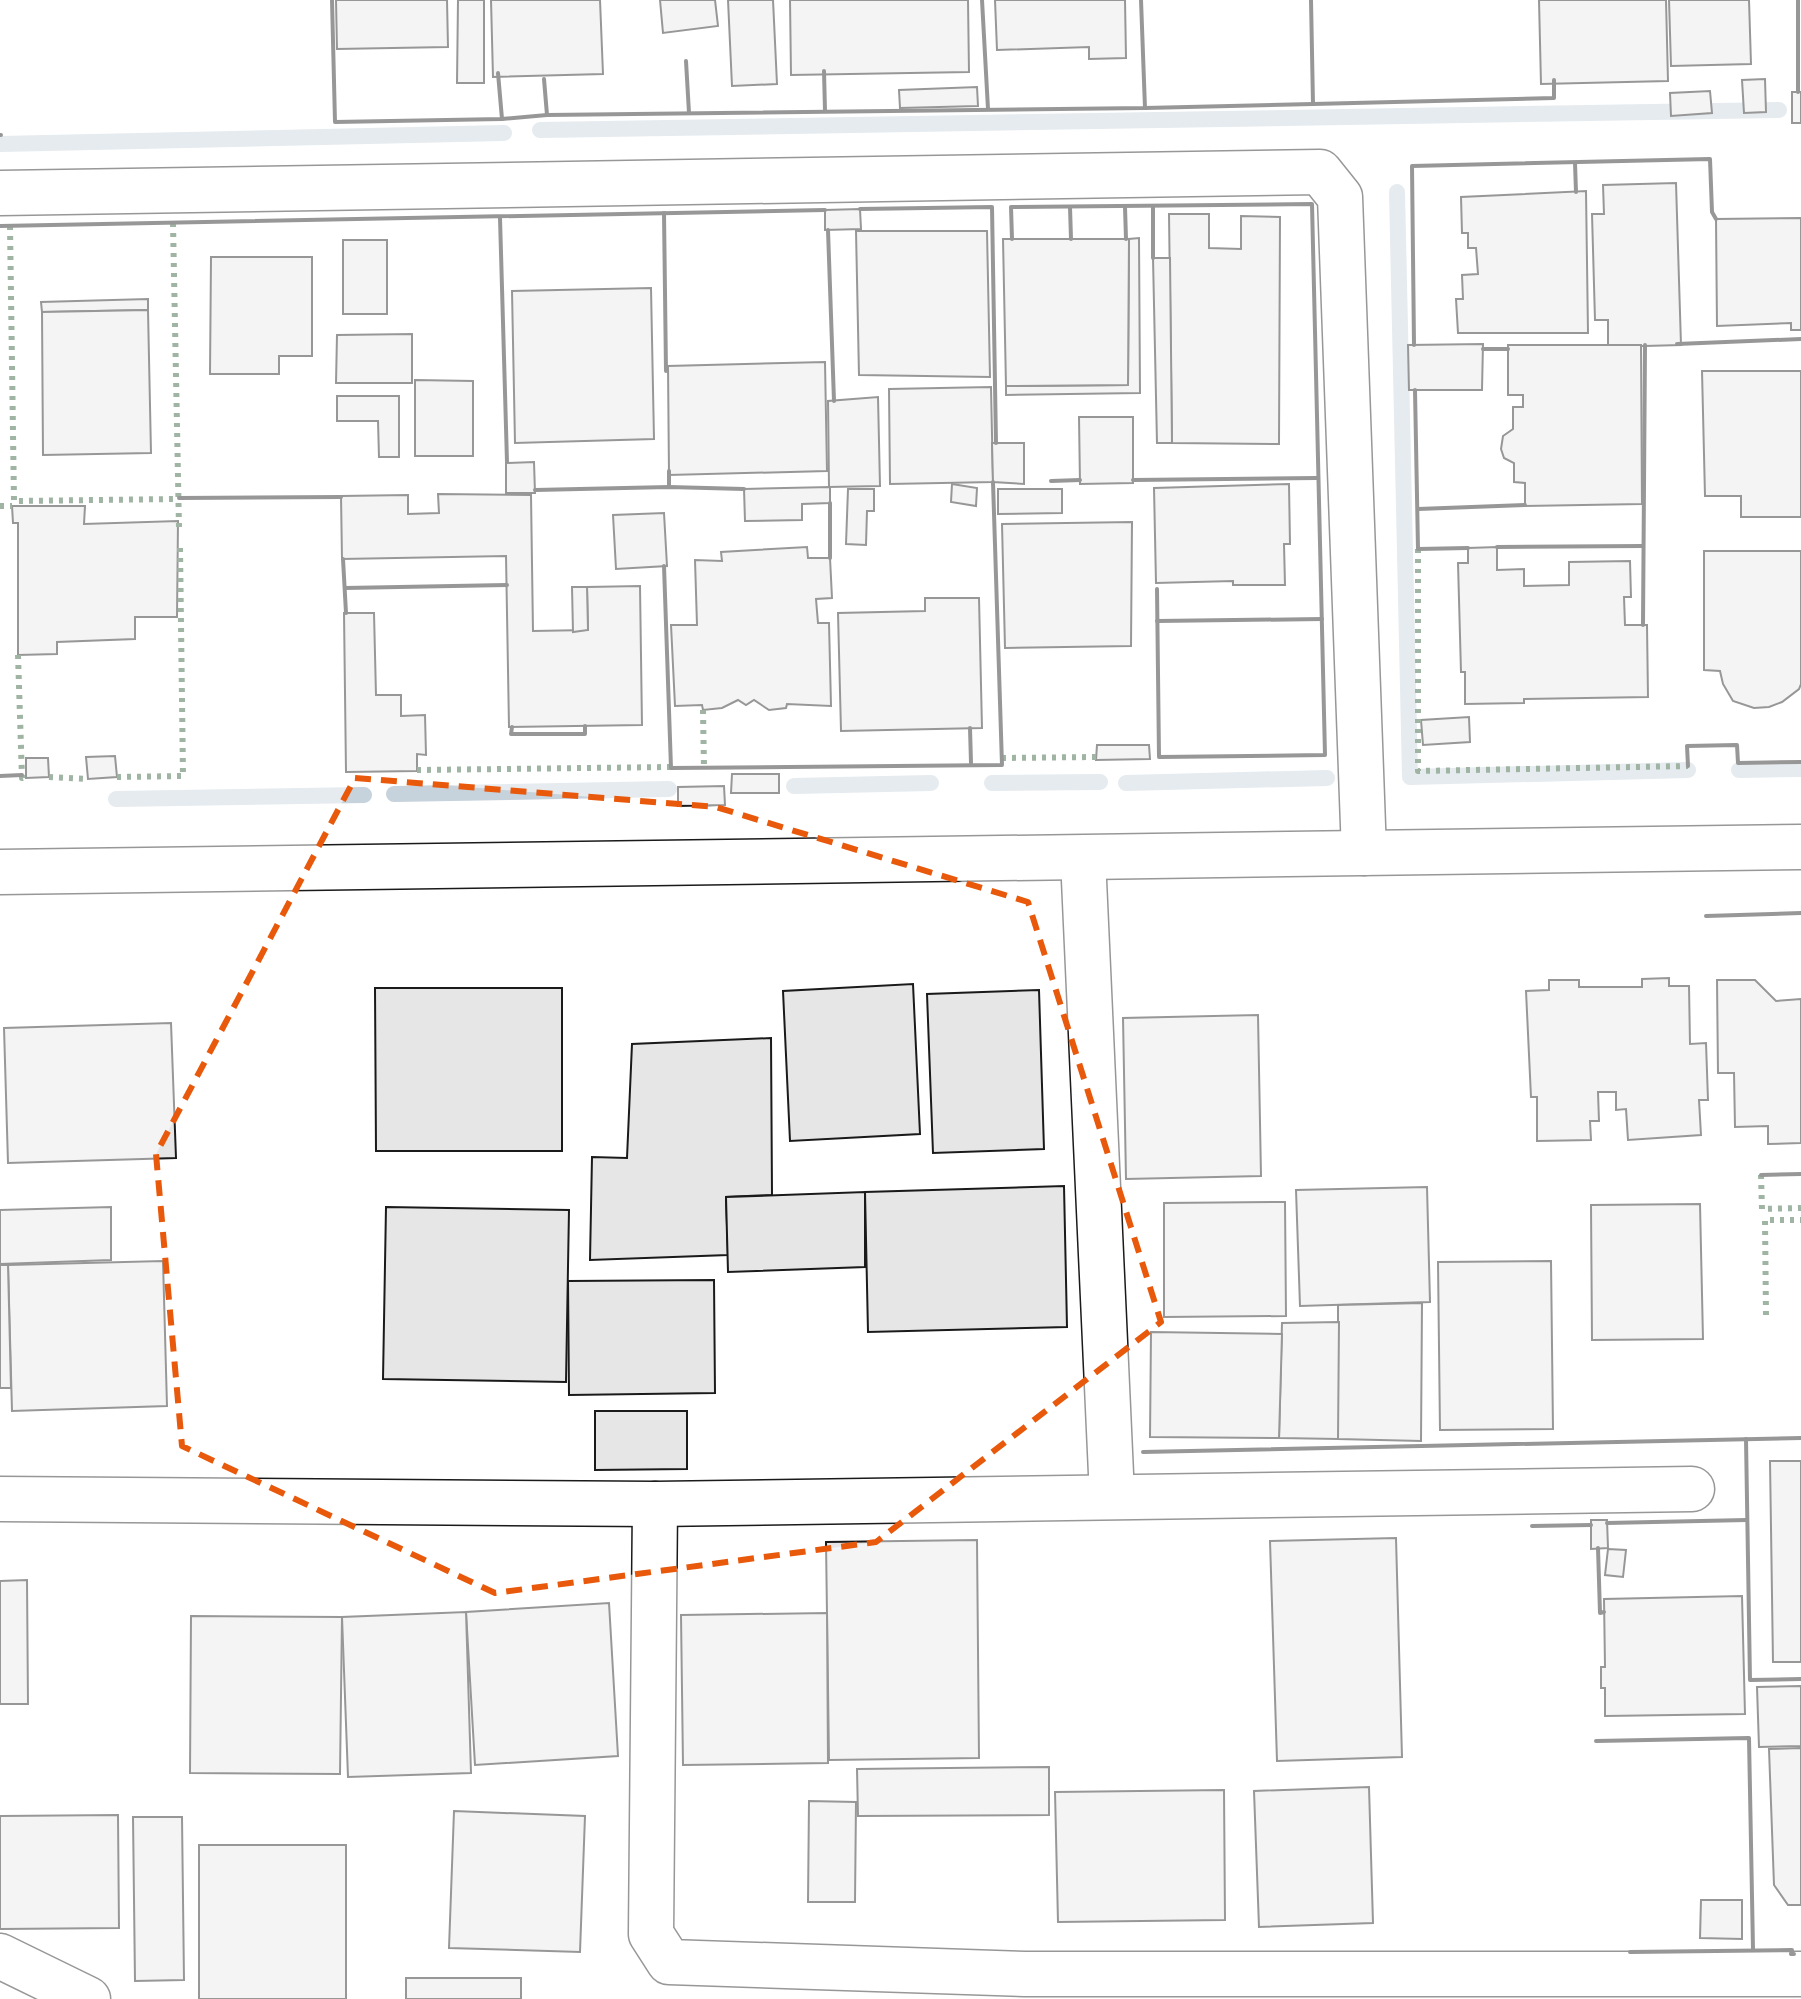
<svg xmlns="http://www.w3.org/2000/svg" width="1801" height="1999" font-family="Quicksand,sans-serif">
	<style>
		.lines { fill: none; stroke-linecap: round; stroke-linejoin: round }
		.stream { stroke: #c6d2dc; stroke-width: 16 }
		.building { fill: #e6e6e6; stroke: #1a1a1a; stroke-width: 2 }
		.street-casing { stroke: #1a1a1a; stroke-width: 47 }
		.street { stroke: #fff; stroke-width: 44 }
		.hedge { stroke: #2b5a34; stroke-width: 6; stroke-dasharray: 4 6; stroke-linecap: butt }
		.wall { stroke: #1a1a1a; stroke-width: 4 }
		.marked { fill: none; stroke: #e8590c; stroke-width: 6; stroke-dasharray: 16 10; stroke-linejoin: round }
	</style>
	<rect width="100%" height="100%" fill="#fff"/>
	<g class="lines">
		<g class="stream">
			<path d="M540,130C953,125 1366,115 1779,110"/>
			<polyline points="0,144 504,133"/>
			<polyline points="1397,192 1410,777 1688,770"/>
			<polyline points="1739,770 1801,769"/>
			<polyline points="992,783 1100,782"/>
			<polyline points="1126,783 1327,778"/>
			<polyline points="794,786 931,783"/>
			<polyline points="394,794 669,789"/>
			<polyline points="116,799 364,795"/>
		</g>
	</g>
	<g class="building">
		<polygon points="336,0 447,0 448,47 337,49"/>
		<polygon points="458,0 484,0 484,83 457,83"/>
		<polygon points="491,0 600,0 603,74 493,77"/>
		<polygon points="660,0 715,0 718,26 663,33"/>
		<polygon points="728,0 773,0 777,84 732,86"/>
		<polygon points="790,0 968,0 969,72 791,75"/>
		<polygon points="995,0 1125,0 1126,58 1089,59 1089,47 997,50"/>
		<polygon points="1539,0 1666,0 1668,81 1541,84"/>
		<polygon points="1669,0 1749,0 1751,64 1671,66"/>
		<polygon points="1765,79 1766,112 1744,113 1742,80"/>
		<polygon points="977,87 978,106 900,108 899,90"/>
		<polygon points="1710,91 1712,113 1671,116 1670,93"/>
		<rect x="1792" y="92" width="9" height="31"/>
		<polygon points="1676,183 1681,345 1608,347 1608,320 1595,320 1592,214 1604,214 1603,185"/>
		<polygon points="1586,191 1588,333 1458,333 1456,299 1463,299 1462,275 1478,274 1476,248 1468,248 1468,233 1462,233 1461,197"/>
		<polygon points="860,209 861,229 825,230 825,210"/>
		<polygon points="1169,214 1209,214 1209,248 1241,249 1241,216 1280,217 1279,444 1172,443"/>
		<polygon points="1801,218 1801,330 1791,330 1791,323 1717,326 1716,219"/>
		<polygon points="856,231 987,231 990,377 859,375"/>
		<polygon points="1139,238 1140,393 1006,395 1006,386 1128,385 1129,239"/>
		<polygon points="1003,239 1129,239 1128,385 1006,386"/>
		<rect x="343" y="240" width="44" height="74"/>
		<polygon points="211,257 312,257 312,356 279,356 279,374 210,374"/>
		<polygon points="1153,258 1170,258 1172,443 1157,443"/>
		<polygon points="651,288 654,439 515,443 512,291"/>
		<polygon points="148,299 148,310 42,312 41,302"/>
		<polygon points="148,310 151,453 43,455 42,312"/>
		<polygon points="412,334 412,383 336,383 337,335"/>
		<polygon points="1483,344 1482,390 1409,390 1408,345"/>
		<polygon points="1508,345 1641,345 1642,504 1525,506 1525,483 1514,482 1514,463 1504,458 1501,449 1503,436 1513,429 1513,407 1523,407 1523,395 1508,395"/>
		<polygon points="825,362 827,471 669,475 668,366"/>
		<polygon points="1702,371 1801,371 1801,517 1741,517 1741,496 1705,496"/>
		<polygon points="415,380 473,381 473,456 415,456"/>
		<polygon points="991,387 993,482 890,484 889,389"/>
		<polygon points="337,396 399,396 399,457 379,457 378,421 337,421"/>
		<polygon points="878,397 880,486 829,487 828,401"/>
		<polygon points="1079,417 1133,417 1133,483 1080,484"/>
		<polygon points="992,443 1024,443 1024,484 993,482"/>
		<polygon points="534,462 535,493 506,493 506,463"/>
		<polygon points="952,484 977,488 976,506 951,502"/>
		<polygon points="1289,484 1290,544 1284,544 1285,585 1233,585 1233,581 1156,583 1154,488"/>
		<polygon points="830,487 830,503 802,504 802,520 745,521 744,489"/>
		<polygon points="848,489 874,489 874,511 867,511 866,545 846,544"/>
		<polygon points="998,489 1062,489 1062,513 998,514"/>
		<polygon points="438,494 531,495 533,631 588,630 587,587 640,586 642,725 509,727 506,556 342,559 341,496 408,495 408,514 439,513"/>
		<polygon points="12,506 85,506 84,524 178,521 177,617 135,617 135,639 57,642 57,654 18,655 18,523 13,523"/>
		<polygon points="664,513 667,566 616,569 613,515"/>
		<polygon points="1132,522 1131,646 1005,648 1002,524"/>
		<polygon points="807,547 808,558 830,558 832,598 816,599 818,623 829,623 831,706 787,704 786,708 769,710 754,700 746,705 738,700 722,708 703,710 702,705 675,706 671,625 697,625 695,560 722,561 721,552"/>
		<polygon points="1497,547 1497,570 1524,569 1524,586 1569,585 1569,562 1630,561 1631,597 1624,597 1625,625 1647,625 1648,697 1524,699 1524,703 1465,704 1465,672 1461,672 1458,563 1468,563 1468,548"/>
		<polygon points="1704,551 1801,551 1801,684 1799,689 1782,702 1769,707 1754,708 1733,701 1723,684 1720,671 1704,670"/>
		<polygon points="572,587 587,587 588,630 573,632"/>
		<polygon points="925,598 979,598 982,728 841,731 838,613 925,611"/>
		<polygon points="344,613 374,613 376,695 401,695 401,716 425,715 426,755 417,754 417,771 346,772"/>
		<polygon points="1469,717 1470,742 1423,745 1421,720"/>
		<polygon points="1097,745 1149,745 1150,759 1096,760"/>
		<polygon points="115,756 117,777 88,779 86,757"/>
		<polygon points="26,758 48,758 49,777 26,778"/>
		<polygon points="732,774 779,774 779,793 731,793"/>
		<polygon points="724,786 725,805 678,806 678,787"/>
		<polygon points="1669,978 1669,986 1689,986 1690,1044 1706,1043 1708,1100 1699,1100 1701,1135 1628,1140 1626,1109 1616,1110 1616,1092 1598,1092 1599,1121 1590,1121 1591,1140 1537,1141 1537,1097 1531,1097 1526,991 1549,990 1549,980 1579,980 1579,987 1642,987 1642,979"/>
		<polygon points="1717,980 1755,980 1776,1001 1801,999 1801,1143 1768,1144 1768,1126 1735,1127 1734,1073 1718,1073"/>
		<polygon points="913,984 920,1134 790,1141 783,991"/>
		<polygon points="375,988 562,988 562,1151 376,1151"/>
		<polygon points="1039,990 1044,1149 933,1153 927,994"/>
		<polygon points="1258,1015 1261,1176 1126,1179 1123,1018"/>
		<polygon points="171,1023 176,1158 8,1163 4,1028"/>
		<polygon points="771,1038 772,1195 726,1197 728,1255 590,1260 592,1157 627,1158 632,1044"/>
		<polygon points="1064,1186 1067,1327 868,1332 865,1192"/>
		<polygon points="1427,1187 1430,1302 1300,1306 1296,1190"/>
		<polygon points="865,1192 865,1267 728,1272 726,1197"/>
		<polygon points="1285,1202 1286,1316 1164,1317 1164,1203"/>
		<polygon points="1700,1204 1703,1339 1592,1340 1591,1205"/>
		<polygon points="111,1207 111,1260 0,1264 0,1210"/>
		<polygon points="386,1207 569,1210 566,1382 383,1379"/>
		<polygon points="163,1261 167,1406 12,1411 8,1265"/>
		<polygon points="1551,1261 1553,1429 1440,1430 1438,1262"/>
		<polygon points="0,1265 8,1265 11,1388 0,1388"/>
		<polygon points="714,1280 715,1393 569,1395 568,1281"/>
		<polygon points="1422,1303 1421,1441 1338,1439 1338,1305"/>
		<polygon points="1339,1322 1338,1439 1279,1438 1282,1323"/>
		<polygon points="1151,1332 1282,1334 1279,1438 1150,1437"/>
		<polygon points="595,1411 687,1411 687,1469 595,1470"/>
		<polygon points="1770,1461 1801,1461 1801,1662 1773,1662"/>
		<polygon points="1591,1520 1607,1520 1608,1548 1591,1549"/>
		<polygon points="1396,1538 1402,1757 1277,1761 1270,1541"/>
		<polygon points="977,1540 979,1758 829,1760 826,1542"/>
		<polygon points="1608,1549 1626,1550 1623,1577 1605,1575"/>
		<polygon points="27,1580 28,1704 0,1704 0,1581"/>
		<polygon points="1742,1596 1745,1714 1605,1716 1605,1688 1601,1688 1601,1667 1605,1667 1604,1599"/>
		<polygon points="609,1603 618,1756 475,1765 466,1612"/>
		<polygon points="466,1612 471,1773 348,1777 342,1617"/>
		<polygon points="827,1613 828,1763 683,1765 681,1615"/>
		<polygon points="191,1616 342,1617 340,1774 190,1773"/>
		<polygon points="1801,1686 1801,1746 1759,1747 1757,1687"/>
		<polygon points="1801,1748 1801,1905 1788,1905 1774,1885 1769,1749"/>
		<polygon points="1049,1767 1049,1815 858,1816 857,1769"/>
		<polygon points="1369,1787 1373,1923 1259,1927 1254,1791"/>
		<polygon points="1224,1790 1225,1920 1058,1922 1055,1792"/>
		<polygon points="809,1801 856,1802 855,1902 808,1902"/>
		<polygon points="454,1811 585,1816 580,1952 449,1948"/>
		<polygon points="118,1815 119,1928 0,1929 0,1816"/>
		<polygon points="133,1817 182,1817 184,1980 135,1981"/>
		<rect x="199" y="1845" width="147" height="154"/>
		<polygon points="1701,1900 1742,1900 1742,1939 1700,1938"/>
		<rect x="406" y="1978" width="115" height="21"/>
	</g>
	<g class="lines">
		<g class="street-casing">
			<g id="street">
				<polyline points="0,193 1320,172 1340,197 1364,853"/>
				<polyline points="1083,858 1112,1496"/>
				<polyline points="0,872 1801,847"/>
				<polyline points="0,1499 655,1504 1692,1489"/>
				<polyline points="655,1504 651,1934 669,1962 1025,1974 1801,1974"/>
				<polyline points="0,1956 88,1999"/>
			</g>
		</g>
		<use href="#street" class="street"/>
		<g class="hedge">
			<polyline points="173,223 179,528"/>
			<polyline points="10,226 14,501 179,499"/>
			<polyline points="0,506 12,506"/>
			<polyline points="1418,549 1418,771 1688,766"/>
			<polyline points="18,655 22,778 26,777"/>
			<polyline points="703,710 704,767"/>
			<polyline points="1002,758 1096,757"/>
			<polyline points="417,770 671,767"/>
			<polyline points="49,777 88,779"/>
			<polyline points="117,777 183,776 180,547"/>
			<polyline points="1761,1175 1762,1209 1801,1208"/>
			<polyline points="1766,1315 1765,1220 1801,1220"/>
		</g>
		<g class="wall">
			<polyline points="332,0 335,122 502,119 547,115 1145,108 1141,0"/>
			<polyline points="982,0 988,109"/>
			<polyline points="1311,0 1313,104 1554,98 1554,80"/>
			<polyline points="686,61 689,113"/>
			<polyline points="824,71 825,111"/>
			<polyline points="498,73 502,119"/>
			<polyline points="544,79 547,115"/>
			<polyline points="1798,92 1798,0"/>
			<polyline points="1145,108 1313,104"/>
			<polyline points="0,135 1,135"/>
			<polyline points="1575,163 1576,192"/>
			<polyline points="1070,207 1071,239"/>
			<polyline points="1125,207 1126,239"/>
			<polyline points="1153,207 1153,258"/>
			<polyline points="860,209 992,207 996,443"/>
			<polyline points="664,213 666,371"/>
			<polyline points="500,218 507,462"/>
			<polyline points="0,226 825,210"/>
			<polyline points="828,230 834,401"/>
			<polyline points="1012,239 1011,207 1312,204 1325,755 1159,757 1157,589"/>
			<polyline points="1677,344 1801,339"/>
			<polyline points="1414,345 1412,166 1710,159 1712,212 1716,219"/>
			<polyline points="1483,349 1508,349"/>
			<polyline points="1415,390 1418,549 1468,548"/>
			<polyline points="669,471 669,487"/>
			<polyline points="1133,480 1317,478"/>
			<polyline points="1051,481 1080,480"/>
			<polyline points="535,490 669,487 744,489"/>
			<polyline points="179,498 341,497"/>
			<polyline points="830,503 830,558"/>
			<polyline points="1418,509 1525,505"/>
			<polyline points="1497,547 1643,546"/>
			<polyline points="343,559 346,613"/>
			<polyline points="664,566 671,768 1002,765 993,482"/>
			<polyline points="345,588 507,585"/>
			<polyline points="1157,621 1322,619"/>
			<polyline points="1643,625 1645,345"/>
			<polyline points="512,727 511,734 585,734 585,726"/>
			<polyline points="970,728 971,763"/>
			<polyline points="1688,766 1687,746 1737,745 1738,763 1801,762"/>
			<polyline points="0,776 22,775"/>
			<polyline points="1706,916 1801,913"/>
			<polyline points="1761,1175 1801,1174"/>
			<polyline points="1746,1439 1750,1680 1801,1679"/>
			<polyline points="1143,1452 1801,1438"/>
			<polyline points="1607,1523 1747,1520"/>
			<polyline points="1532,1526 1591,1525"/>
			<polyline points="1598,1548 1600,1613 1604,1612"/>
			<polyline points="1596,1741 1749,1738 1753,1949"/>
			<polyline points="1630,1952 1792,1950 1791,1954 1794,1954"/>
		</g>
	</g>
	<path d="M0 0H1801V1999H0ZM355,778L716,807L1028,902L1161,1322L876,1542L495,1593L182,1446L156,1154Z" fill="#fff" fill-opacity=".55" fill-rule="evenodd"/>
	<path class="marked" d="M355,778L716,807L1028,902L1161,1322L876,1542L495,1593L182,1446L156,1154Z"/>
</svg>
